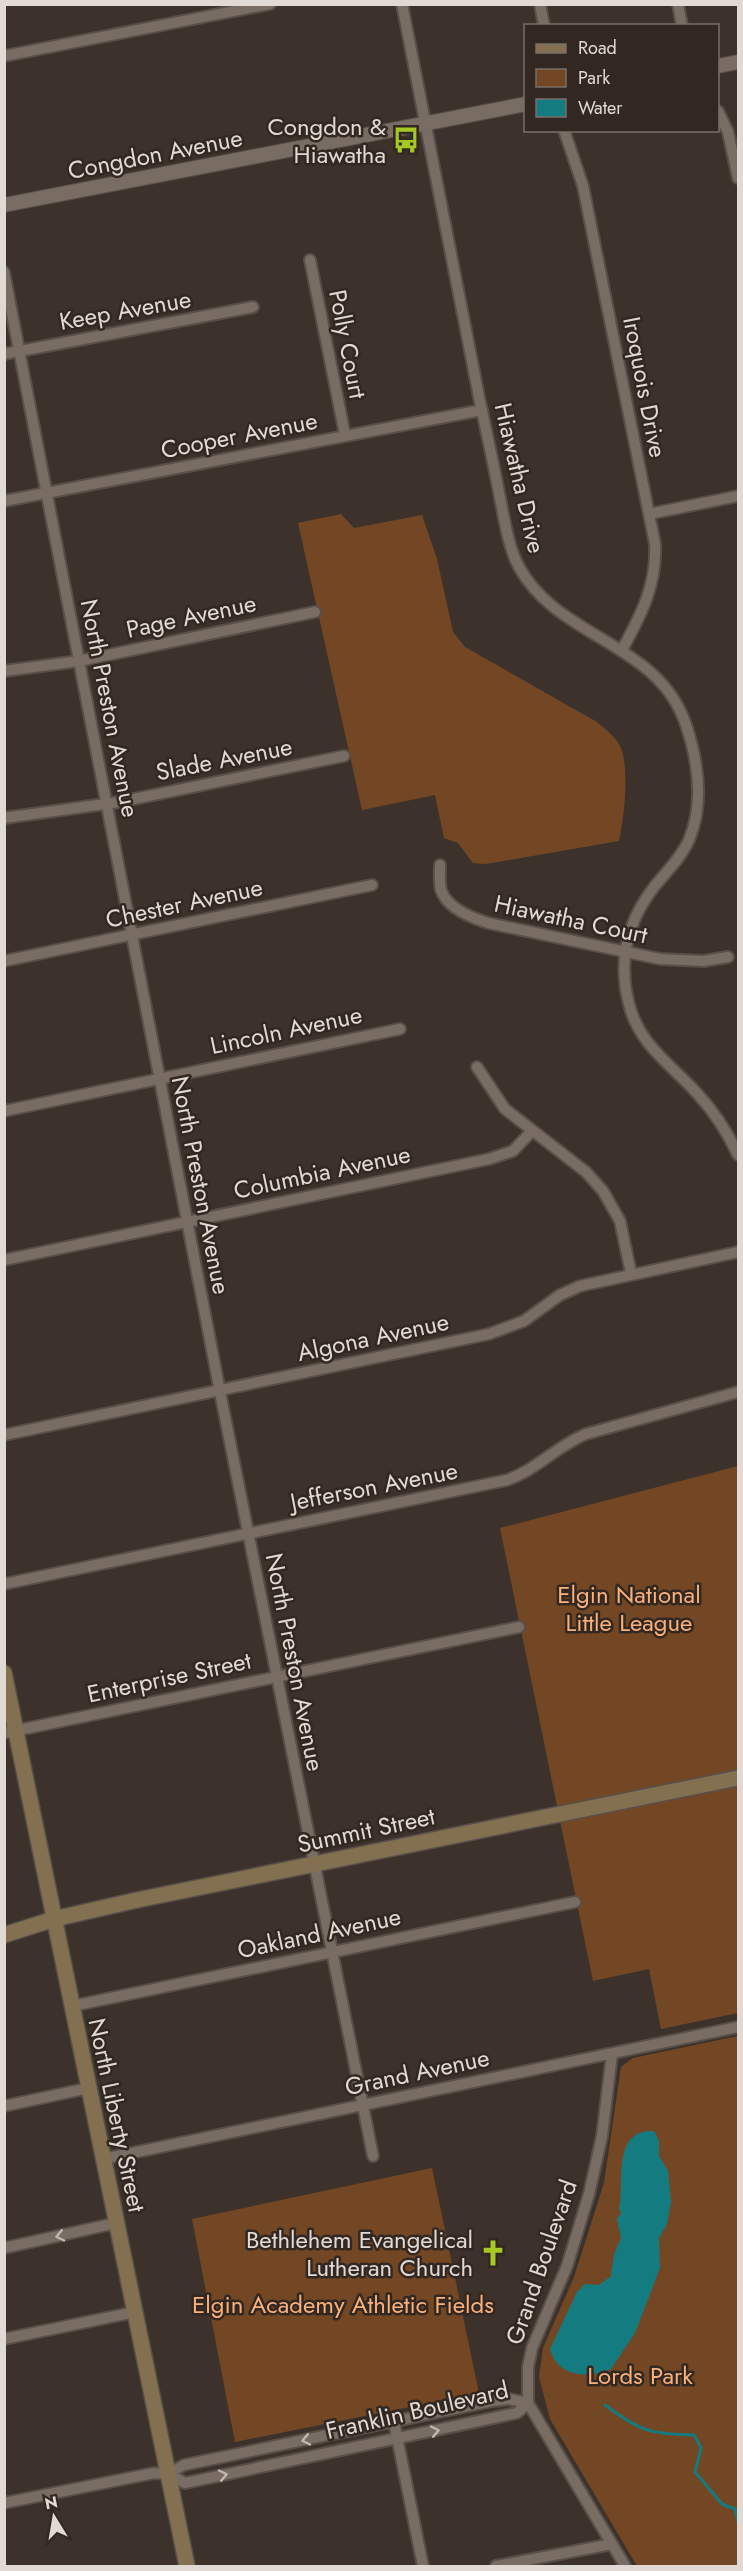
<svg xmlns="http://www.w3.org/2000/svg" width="743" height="2571" font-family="Jost,sans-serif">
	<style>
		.green { fill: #744724 }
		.water { fill: #147c81 }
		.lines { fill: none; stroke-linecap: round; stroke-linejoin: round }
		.stream { stroke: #147c81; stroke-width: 3 }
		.minor-casing { stroke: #584f49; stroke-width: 14 }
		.tertiary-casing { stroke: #584f49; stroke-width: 16 }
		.secondary-casing { stroke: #584f49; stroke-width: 18 }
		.minor { stroke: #786c63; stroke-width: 10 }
		.tertiary { stroke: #786c63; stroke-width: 14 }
		.secondary { stroke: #837050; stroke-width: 15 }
		.oneway { stroke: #c1b8b2 }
		.labels { text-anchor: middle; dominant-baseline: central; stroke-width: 5; stroke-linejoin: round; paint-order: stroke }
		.poi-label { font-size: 24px; fill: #e0d9d4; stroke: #322821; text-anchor: end }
		.street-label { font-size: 24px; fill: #e0d9d4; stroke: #322821 }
		.park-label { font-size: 24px; fill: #f9b07b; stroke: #322821 }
	</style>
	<rect width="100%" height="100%" fill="#3d322b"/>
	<g class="green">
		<path d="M341,514L354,528L422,515L437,559L453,632L465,647L597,722C605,729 615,736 620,746C630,766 624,819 619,841L486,864L473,863L458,843L444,838L435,795L362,810L298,523Z"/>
		<polygon points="738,1466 738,2013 661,2029 649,1969 593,1981 500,1528"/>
		<polygon points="738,2036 738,2566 637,2566 550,2419 539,2377 543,2348 574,2277 604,2183 621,2067 633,2058"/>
		<polygon points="432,2168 479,2393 235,2442 192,2219"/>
	</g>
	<path class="water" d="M654,2131L659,2141V2156L668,2171L671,2202L667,2224L659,2238L660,2268L635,2333L611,2369C588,2379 557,2377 550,2349L577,2292L585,2284L599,2285L611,2276L614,2254L621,2238L617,2219L621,2213L619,2209C625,2183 611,2129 654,2131Z"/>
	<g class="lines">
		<path class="stream" d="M605,2405C640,2431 649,2434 694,2435L701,2448L695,2472L722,2504L735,2509L738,2522"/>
		<g class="minor-casing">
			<g id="minor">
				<path d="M402,4C428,137 454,270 480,402C487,434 494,466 500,498C505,522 508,546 519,567C559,640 658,641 686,725C698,761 704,804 689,840C681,858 666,872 654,887C627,922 618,962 629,1004C639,1044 668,1062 695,1091C713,1110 727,1131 738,1155"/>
				<polyline points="540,4 544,26"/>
				<polyline points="678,4 682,26"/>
				<polyline points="4,56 270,4"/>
				<polyline points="718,111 728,132 738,178"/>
				<path d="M564,130L583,186L655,544C657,585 641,615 622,650"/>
				<polyline points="310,260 345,435"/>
				<polyline points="4,272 222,1402 373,2156"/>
				<polyline points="4,354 253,307"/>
				<polyline points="4,501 482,410"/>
				<polyline points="649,514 738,496"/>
				<polyline points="4,671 79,661 315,612"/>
				<polyline points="4,818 119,802 344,756"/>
				<path d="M440,865C440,873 439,882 441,890C447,908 472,918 488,923L660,959L704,961L728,957"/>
				<polyline points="4,961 372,885"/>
				<polyline points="477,1067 505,1109 586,1172 603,1191 620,1221 631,1273"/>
				<polyline points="4,1111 400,1029"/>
				<polyline points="4,1260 489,1159 513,1151 532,1131"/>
				<polyline points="4,1435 489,1334 524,1321 560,1295 580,1286 738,1252"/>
				<path d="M4,1584L507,1480C536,1470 557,1446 586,1434L738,1392"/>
				<polyline points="4,1733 519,1627"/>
				<polyline points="72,2006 575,1902"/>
				<polyline points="612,2054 602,2136 589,2194 567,2266 532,2348 528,2367 528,2403 625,2566"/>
				<polyline points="4,2106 89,2088"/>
				<polyline points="103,2159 738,2027"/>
				<polyline points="4,2248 116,2223"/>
				<polyline points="4,2339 135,2312"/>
				<polyline points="394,2422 423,2566"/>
				<polyline points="168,2474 184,2465 492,2401 509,2399 528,2403"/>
				<polyline points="4,2503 154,2473 168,2474 185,2483 517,2413 528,2403"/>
				<polyline points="496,2566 612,2544"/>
			</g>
		</g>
		<g class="tertiary-casing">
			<g id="tertiary">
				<polyline points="718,66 738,62"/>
				<polyline points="4,205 526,104"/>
			</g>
		</g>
		<g class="secondary-casing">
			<g id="secondary">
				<polyline points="4,1673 187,2566"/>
				<polyline points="4,1935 54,1919 137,1900 738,1778"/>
			</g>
		</g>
		<use href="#minor" class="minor"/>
		<use href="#tertiary" class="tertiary"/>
		<use href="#secondary" class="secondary"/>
	</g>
	<defs><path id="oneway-chevron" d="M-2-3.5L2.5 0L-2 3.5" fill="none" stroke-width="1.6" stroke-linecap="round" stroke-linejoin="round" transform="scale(1.5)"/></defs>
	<g class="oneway">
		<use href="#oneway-chevron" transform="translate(60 2236) rotate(168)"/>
		<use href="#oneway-chevron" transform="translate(435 2431) rotate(-12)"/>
		<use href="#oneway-chevron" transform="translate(306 2440) rotate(168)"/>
		<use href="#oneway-chevron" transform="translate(223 2475) rotate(-12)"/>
	</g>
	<defs>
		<g id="bus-bare" transform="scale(2.07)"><path d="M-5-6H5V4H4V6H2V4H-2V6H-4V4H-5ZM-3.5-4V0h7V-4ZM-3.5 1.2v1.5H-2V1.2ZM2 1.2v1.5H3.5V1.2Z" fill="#a4c824" stroke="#322821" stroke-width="2.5" paint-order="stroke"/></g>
		<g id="church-bare" transform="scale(2.07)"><path d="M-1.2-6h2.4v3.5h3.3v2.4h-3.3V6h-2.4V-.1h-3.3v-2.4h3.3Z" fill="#a4c824" stroke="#322821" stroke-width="2.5" paint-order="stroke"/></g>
	</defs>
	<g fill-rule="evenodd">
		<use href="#bus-bare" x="406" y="140"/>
		<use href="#church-bare" x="493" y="2253"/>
	</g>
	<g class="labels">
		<g class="poi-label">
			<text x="386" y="126">Congdon &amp;<tspan x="386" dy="28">Hiawatha</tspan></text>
			<text x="473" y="2239">Bethlehem Evangelical<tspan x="473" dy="28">Lutheran Church</tspan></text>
		</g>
		<g class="street-label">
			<text transform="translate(155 154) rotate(-11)">Congdon Avenue</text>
			<text transform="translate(125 310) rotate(-10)">Keep Avenue</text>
			<text transform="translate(348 344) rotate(79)">Polly Court</text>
			<text transform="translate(645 387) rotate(79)">Iroquois Drive</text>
			<text transform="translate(239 435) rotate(-11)">Cooper Avenue</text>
			<text transform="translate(520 478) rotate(77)">Hiawatha Drive</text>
			<text transform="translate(191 616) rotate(-12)">Page Avenue</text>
			<text transform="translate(110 708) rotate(79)">North Preston Avenue</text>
			<text transform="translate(224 759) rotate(-11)">Slade Avenue</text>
			<text transform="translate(184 903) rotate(-12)">Chester Avenue</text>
			<text transform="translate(571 919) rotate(12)">Hiawatha Court</text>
			<text transform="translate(286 1030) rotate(-12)">Lincoln Avenue</text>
			<text transform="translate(322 1172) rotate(-12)">Columbia Avenue</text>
			<text transform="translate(201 1185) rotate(79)">North Preston Avenue</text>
			<text transform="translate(373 1337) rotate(-12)">Algona Avenue</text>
			<text transform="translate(374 1486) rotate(-11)">Jefferson Avenue</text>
			<text transform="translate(295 1662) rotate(79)">North Preston Avenue</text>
			<text transform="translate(169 1677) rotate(-12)">Enterprise Street</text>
			<text transform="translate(366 1830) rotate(-12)">Summit Street</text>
			<text transform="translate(319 1933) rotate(-12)">Oakland Avenue</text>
			<text transform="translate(417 2072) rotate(-12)">Grand Avenue</text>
			<text transform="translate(117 2115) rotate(78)">North Liberty Street</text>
			<text transform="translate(541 2262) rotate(-71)">Grand Boulevard</text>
			<text transform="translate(417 2410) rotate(-13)">Franklin Boulevard</text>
		</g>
		<g class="park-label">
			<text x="629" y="1594">Elgin National<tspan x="629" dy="28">Little League</tspan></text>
			<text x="343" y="2304">Elgin Academy Athletic Fields</text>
			<text x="640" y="2375">Lords Park</text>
		</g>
	</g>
	<rect width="743" height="2571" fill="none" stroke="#e0d9d4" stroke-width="12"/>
	<rect x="524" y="24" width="195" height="108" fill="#322821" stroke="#786f69" stroke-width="1.5"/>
	<rect x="536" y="44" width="30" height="9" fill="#837050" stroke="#786f69" stroke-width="1.5"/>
	<text x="578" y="54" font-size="18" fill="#e0d9d4">Road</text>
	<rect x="536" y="69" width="30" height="18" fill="#744724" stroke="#786f69" stroke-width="1.5"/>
	<text x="578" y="84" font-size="18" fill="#e0d9d4">Park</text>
	<rect x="536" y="99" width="30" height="18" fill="#147c81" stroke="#786f69" stroke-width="1.5"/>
	<text x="578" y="114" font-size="18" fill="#e0d9d4">Water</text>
	<g transform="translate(54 2517) rotate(349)" stroke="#322821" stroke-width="4.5" paint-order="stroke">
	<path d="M0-4.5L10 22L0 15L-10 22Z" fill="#e0d9d4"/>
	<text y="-9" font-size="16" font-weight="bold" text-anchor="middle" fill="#e0d9d4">N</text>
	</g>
</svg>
